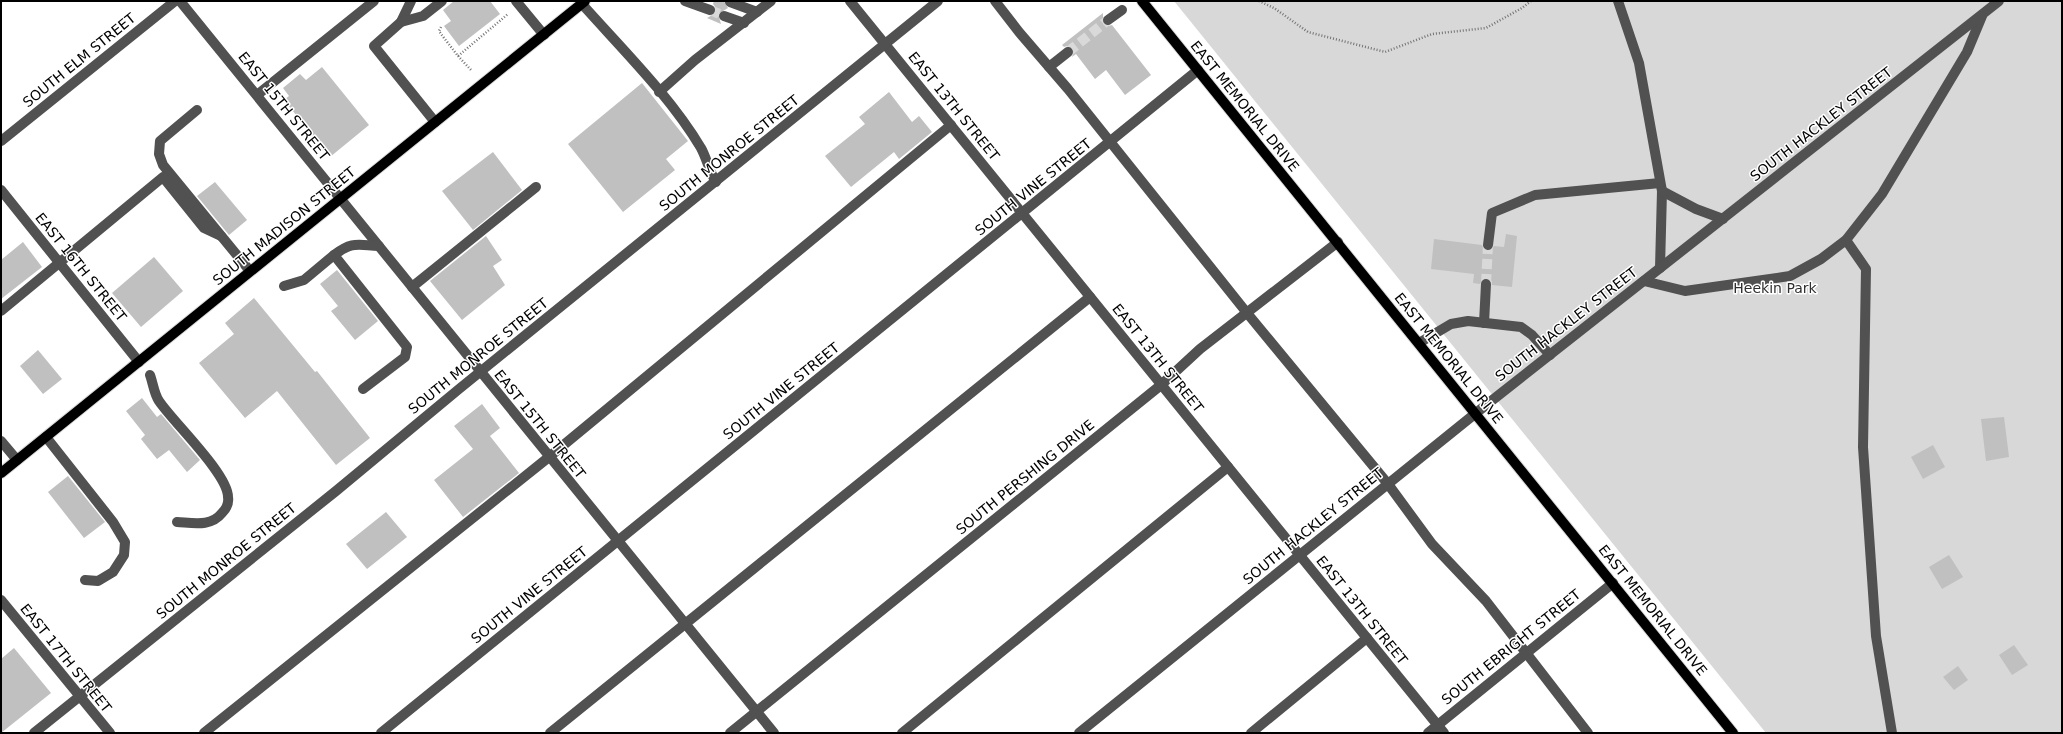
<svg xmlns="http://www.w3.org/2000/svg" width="2063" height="734" font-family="'DejaVu Sans',sans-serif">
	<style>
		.green { fill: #d8d8d8 }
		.building { fill: #c0c0c0 }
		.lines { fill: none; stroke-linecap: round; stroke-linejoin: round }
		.minor-tunnel { stroke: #d9d9d9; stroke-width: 10; stroke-dasharray: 10 5; stroke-linecap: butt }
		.major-casing { stroke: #dbdbdb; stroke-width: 12 }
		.path { stroke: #737373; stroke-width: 2.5; stroke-dasharray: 1 2; stroke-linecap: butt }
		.minor { stroke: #515151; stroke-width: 10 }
		.major { stroke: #000; stroke-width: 10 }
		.labels { text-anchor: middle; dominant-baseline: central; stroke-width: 3; stroke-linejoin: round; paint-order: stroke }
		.street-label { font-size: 14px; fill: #000; stroke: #fff }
		.park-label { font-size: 14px; fill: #2f2f2f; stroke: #fff }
	</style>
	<rect width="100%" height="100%" fill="#fff"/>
	<polygon class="green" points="1174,1 2062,1 2062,733 1766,733"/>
	<g class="building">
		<polygon points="454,1 490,1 500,14 459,46 444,26 451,21 443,10"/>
		<polygon points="714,1 724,1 728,8 718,14 721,24 707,18 716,13 716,8 713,4"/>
		<polygon points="1103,13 1103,24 1108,26 1112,25 1151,75 1125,95 1106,70 1095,79 1076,54 1072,57 1074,51 1073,48 1067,46 1064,47 1062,45"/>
		<polygon points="322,67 369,125 330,157 284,100 289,96 283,88 300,74 306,80"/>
		<polygon points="642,83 688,141 666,159 675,170 623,212 568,144"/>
		<polygon points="889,92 912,122 919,116 932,132 899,159 894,152 851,187 825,156 865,124 859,117"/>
		<polygon points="493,152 522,190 473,230 442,191"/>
		<polygon points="215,182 247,220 229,235 197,196"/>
		<polygon points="1506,234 1517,236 1512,287 1492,285 1492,281 1487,278 1483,278 1480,284 1473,283 1474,274 1431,269 1434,239 1482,245 1484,250 1488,251 1491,251 1494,246 1504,247"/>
		<polygon points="486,236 502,260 493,266 505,285 462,320 430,281"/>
		<polygon points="23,242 42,267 1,299 1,260"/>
		<polygon points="154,257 183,291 141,327 112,293"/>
		<polygon points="337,270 378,321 355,340 331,311 338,306 320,284"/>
		<polygon points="254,298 315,372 317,371 370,438 336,465 277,391 245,418 199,363 234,334 225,323"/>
		<polygon points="38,350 62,379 43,394 20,366"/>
		<polygon points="142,398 157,417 161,414 200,460 187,472 169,450 157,459 141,439 145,435 126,411"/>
		<polygon points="482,404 500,428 490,436 519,473 463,517 434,480 473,449 454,426"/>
		<polygon points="2004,417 2009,457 1986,461 1981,419"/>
		<polygon points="1933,445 1945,467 1923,479 1911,457"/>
		<polygon points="68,476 105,522 84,538 48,492"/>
		<polygon points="386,512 407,537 367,569 346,544"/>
		<polygon points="1949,555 1963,577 1942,589 1929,567"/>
		<polygon points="2014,645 2028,665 2012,675 1999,655"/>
		<polygon points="14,648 51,693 1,733 1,659"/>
		<polygon points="1958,666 1968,680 1954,690 1943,677"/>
	</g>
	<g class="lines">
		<g class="minor-tunnel">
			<polyline points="710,10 724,16"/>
			<polyline points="1068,52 1108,20"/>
			<polyline points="1486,284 1488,245"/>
		</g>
		<g class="major-casing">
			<g id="major">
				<polyline points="1142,1 1733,733"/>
				<polyline points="1,473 585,1"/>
			</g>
		</g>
		<g class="path">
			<polyline points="1259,1 1274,8 1308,32 1385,52 1432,34 1486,28 1522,8 1531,1"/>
			<polyline points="441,27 439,31 441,34 458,56 508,14"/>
			<polyline points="458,56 471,70"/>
		</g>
		<g class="minor">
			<polyline points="180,1 774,733"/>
			<polyline points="516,1 544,35"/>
			<polyline points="685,1 710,10"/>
			<polyline points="850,1 1444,733"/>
			<polyline points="995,1 1019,32 1068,89 1247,313 1388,484 1432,544 1486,601 1588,733"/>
			<polyline points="1618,1 1639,63 1662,191 1660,268"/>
			<polyline points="730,2 757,12"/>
			<path d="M582,4C622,49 670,96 701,148C707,159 709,171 716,182"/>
			<polyline points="724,16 744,23"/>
			<polyline points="1108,20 1122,10"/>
			<polyline points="401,22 411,1"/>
			<polyline points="1049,67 1068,52"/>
			<polyline points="659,92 695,60 771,1"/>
			<polyline points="257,95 374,1"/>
			<polyline points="197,110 160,141 159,154 163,165 250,271"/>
			<polyline points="435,122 374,46 401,22 423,16 442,1"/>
			<polyline points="1,141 175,1"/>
			<polyline points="1,190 139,362"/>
			<polyline points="1662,191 1696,209 1723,219"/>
			<polyline points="1846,240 1866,269 1863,447 1876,636 1892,733"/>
			<polyline points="1488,245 1492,213 1535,195 1660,183"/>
			<polyline points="1644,281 1685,291 1790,276 1821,259 1846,240 1882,194 1967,52 1982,16"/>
			<polyline points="284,286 304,280 334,255"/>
			<polyline points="412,287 536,187"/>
			<polyline points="1,311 163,177 204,228 221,236"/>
			<polyline points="1484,323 1486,284"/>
			<polyline points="1419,343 1451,324 1468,321 1521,327 1532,335 1550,355"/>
			<path d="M150,375C153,383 154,394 159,401C173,422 228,474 228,497C229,503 226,509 222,513C211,527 194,523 177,522"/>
			<path d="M363,389L405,357L407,347L334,255C353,241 357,245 379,246"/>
			<polyline points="46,437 113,522 125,542 124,555 113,572 98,581 85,580"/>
			<polyline points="1,441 17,460"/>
			<polyline points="1,600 110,733"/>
			<polyline points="34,733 336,491 459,389 938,1"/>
			<polyline points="204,733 549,457 951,125"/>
			<polyline points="381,733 1198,70"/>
			<polyline points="550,733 1090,297"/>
			<polyline points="730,733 1161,385 1200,349 1338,242"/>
			<polyline points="902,733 1228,467"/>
			<polyline points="1079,733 1476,413 1999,1"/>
			<polyline points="1251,733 1367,638"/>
			<polyline points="1428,733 1613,583"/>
		</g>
		<use href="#major" class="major"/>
	</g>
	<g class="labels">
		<g class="street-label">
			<text transform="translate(79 60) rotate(-39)">SOUTH ELM STREET</text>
			<text transform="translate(284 106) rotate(51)">EAST 15TH STREET</text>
			<text transform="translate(954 106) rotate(51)">EAST 13TH STREET</text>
			<text transform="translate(1245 106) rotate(51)">EAST MEMORIAL DRIVE</text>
			<text transform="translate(1821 124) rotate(-38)">SOUTH HACKLEY STREET</text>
			<text transform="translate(729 153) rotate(-39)">SOUTH MONROE STREET</text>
			<text transform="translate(1033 187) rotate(-39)">SOUTH VINE STREET</text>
			<text transform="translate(284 226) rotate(-39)">SOUTH MADISON STREET</text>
			<text transform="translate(81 267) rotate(51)">EAST 16TH STREET</text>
			<text transform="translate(1566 324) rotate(-38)">SOUTH HACKLEY STREET</text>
			<text transform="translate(478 356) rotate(-39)">SOUTH MONROE STREET</text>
			<text transform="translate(1158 358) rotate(51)">EAST 13TH STREET</text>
			<text transform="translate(1449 358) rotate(51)">EAST MEMORIAL DRIVE</text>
			<text transform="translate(781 391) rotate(-39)">SOUTH VINE STREET</text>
			<text transform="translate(540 424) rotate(51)">EAST 15TH STREET</text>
			<text transform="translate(1025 477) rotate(-39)">SOUTH PERSHING DRIVE</text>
			<text transform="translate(1313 526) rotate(-39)">SOUTH HACKLEY STREET</text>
			<text transform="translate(226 561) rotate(-39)">SOUTH MONROE STREET</text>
			<text transform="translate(529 595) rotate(-39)">SOUTH VINE STREET</text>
			<text transform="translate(1362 610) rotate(51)">EAST 13TH STREET</text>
			<text transform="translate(1653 610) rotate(51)">EAST MEMORIAL DRIVE</text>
			<text transform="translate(1511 647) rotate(-39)">SOUTH EBRIGHT STREET</text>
			<text transform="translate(66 658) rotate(51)">EAST 17TH STREET</text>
		</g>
		<g class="park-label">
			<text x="1775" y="288">Heekin Park</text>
		</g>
	</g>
	<rect width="2063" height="734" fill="none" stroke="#000000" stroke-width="4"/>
</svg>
